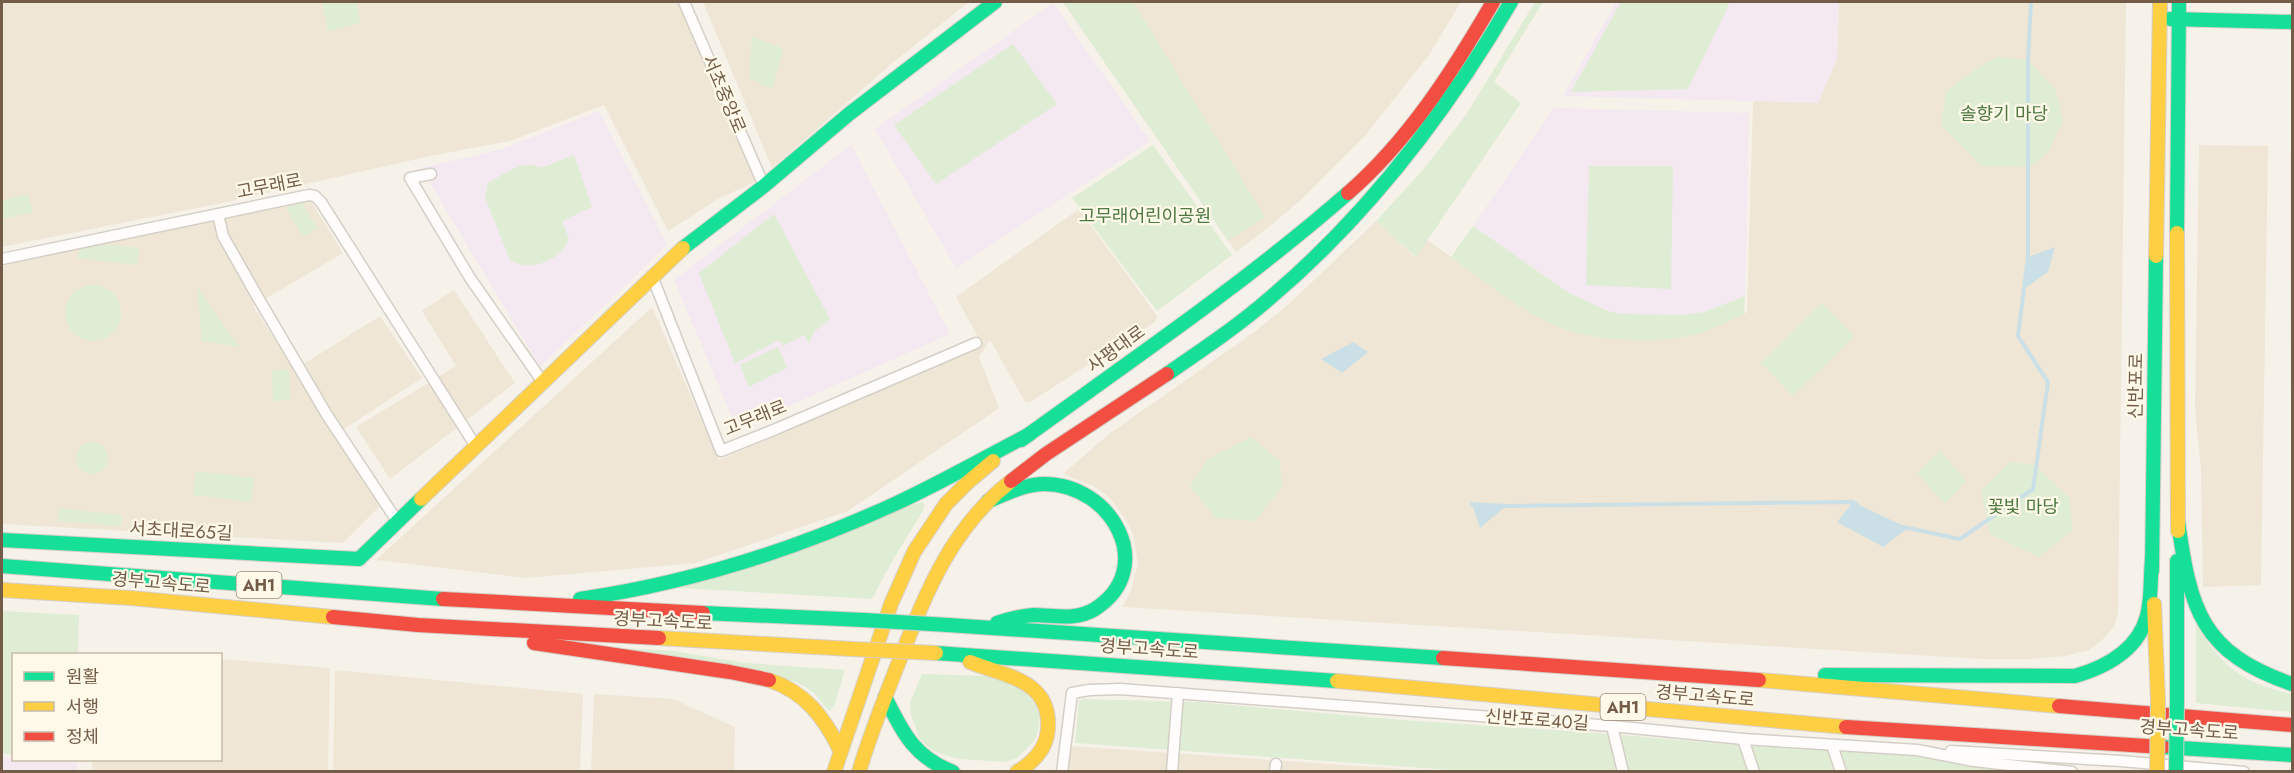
<svg xmlns="http://www.w3.org/2000/svg" width="2294" height="773" font-family="Jost,'Noto Sans KR',sans-serif">
	<style>
		.residential { fill: #efe6d6 }
		.education { fill: #f4e8f1 }
		.green { fill: #dfedd4 }
		.water { fill: #cbe0e6 }
		.lines { fill: none; stroke-linecap: round; stroke-linejoin: round }
		.stream { stroke: #cbe0e6; stroke-width: 4 }
		.street-casing { stroke: #d4cfc6; stroke-width: 13 }
		.fast-casing { stroke: #d6cfc7; stroke-width: 16 }
		.slow-casing { stroke: #d6cfc7; stroke-width: 16 }
		.jam-casing { stroke: #d6cfc7; stroke-width: 16 }
		.street { stroke: #fefdfc; stroke-width: 10 }
		.fast { stroke: #16e098; stroke-width: 14 }
		.slow { stroke: #ffcf43; stroke-width: 14 }
		.jam { stroke: #f24e42; stroke-width: 14 }
		.fast-bridge-casing { stroke: #d6cfc7; stroke-width: 16; stroke-linecap: butt }
		.slow-bridge-casing { stroke: #d6cfc7; stroke-width: 16; stroke-linecap: butt }
		.fast-bridge { stroke: #16e098; stroke-width: 14 }
		.slow-bridge { stroke: #ffcf43; stroke-width: 14 }
		.labels { text-anchor: middle; dominant-baseline: central; stroke-width: 4.5; stroke-linejoin: round; paint-order: stroke }
		.shield { fill: #fff9e9; stroke: #9d8c79; stroke-width: 1.5 }
		.shield-label { font-size: 16px; font-weight: bold; fill: #735d49 }
		.street-label { font-size: 18px; fill: #735d49; stroke: #fff9e9 }
		.park-label { font-size: 18px; fill: #4c7942; stroke: #fff9e9 }
	</style>
	<rect width="100%" height="100%" fill="#f6f2e9"/>
	<g class="residential">
		<polygon points="2,2 684,2 761,179 718,199 668,231 604,105 510,141 435,155 222,203 2,247"/>
		<polygon points="703,2 969,2 895,61 772,168"/>
		<polygon points="1063,2 1461,2 1429,55 1364,137 1304,197 1270,226 1236,252"/>
		<polygon points="1839,2 2126,2 2118,613 2114,627 2103,639 2089,650 2065,656 2030,659 1982,659 1122,607 1130,593 1138,563 1133,534 1125,519 1109,497 1093,486 1063,474 1109,434 1253,333 1289,304 1376,221 1415,257 1427,240 1505,295 1556,326 1701,333 1747,312 1753,101 1818,103 1837,59"/>
		<polygon points="2199,145 2268,146 2261,585 2203,587 2201,470 2195,409"/>
		<polygon points="2292,153 2292,640 2290,154"/>
		<polygon points="304,190 343,253 253,306 294,370 380,316 422,378 344,429 379,507 343,543 2,524 2,266"/>
		<polygon points="1079,209 1157,316 1155,322 1030,402 1025,402 990,340 979,357 999,408 848,511 696,563 526,578 376,560 652,307 719,460 972,352 978,337 956,297"/>
		<polygon points="454,290 515,383 390,479 356,427 456,366 422,311"/>
		<polygon points="221,659 330,668 328,771 92,771 92,760 220,760"/>
		<polygon points="335,670 583,694 580,771 333,771"/>
		<polygon points="594,694 673,699 735,727 734,771 591,771"/>
		<polygon points="1070,746 1433,771 1068,772"/>
	</g>
	<g class="education">
		<polygon points="1616,2 1839,2 1837,59 1818,103 1563,96"/>
		<polygon points="1053,3 1150,141 956,268 875,129"/>
		<polygon points="1554,108 1749,113 1745,296 1704,312 1684,315 1623,314 1608,311 1569,293 1473,226"/>
		<polygon points="599,111 667,245 540,367 421,168 499,150"/>
		<polygon points="851,145 950,334 737,429 674,280"/>
		<polygon points="2,758 77,761 77,771 2,771"/>
	</g>
	<g class="green">
		<polygon points="322,2 357,2 360,23 328,31"/>
		<polygon points="1063,2 1133,2 1265,217 1228,241"/>
		<polygon points="1535,2 1543,2 1494,82 1521,103 1416,257 1376,221 1422,171 1466,115"/>
		<polygon points="1621,2 1730,2 1688,89 1571,92"/>
		<polygon points="752,36 783,49 772,89 749,78"/>
		<polygon points="1013,44 1057,104 936,184 894,125"/>
		<polygon points="1997,57 2028,60 2055,89 2063,120 2048,152 2029,167 1981,166 1941,125 1946,92 1970,73"/>
		<polygon points="1153,145 1232,255 1157,311 1072,198"/>
		<path d="M574,155L592,207L562,221L569,239C561,260 530,273 510,260L485,197L488,183C505,174 523,158 541,168Z"/>
		<polygon points="1589,166 1673,166 1671,289 1586,285"/>
		<polygon points="28,194 33,212 2,219 2,201"/>
		<polygon points="300,200 317,228 303,237 286,208"/>
		<polygon points="774,214 830,319 814,332 809,344 804,335 783,346 779,340 735,363 699,273"/>
		<path d="M1473,226L1569,293L1608,311L1623,314L1684,315L1704,312L1745,296L1744,314C1731,320 1717,327 1703,332C1666,345 1589,342 1554,325C1517,308 1484,281 1451,257Z"/>
		<polygon points="81,242 139,248 137,265 78,258"/>
		<circle cx="93" cy="313" r="28"/>
		<polygon points="197,287 239,347 202,341"/>
		<polygon points="1822,303 1854,336 1793,396 1761,363"/>
		<polygon points="778,347 787,368 749,387 740,365"/>
		<polygon points="272,370 289,370 290,400 273,401"/>
		<polygon points="1251,437 1280,461 1282,487 1255,521 1216,518 1190,486 1208,459"/>
		<circle cx="92" cy="458" r="16"/>
		<polygon points="1940,451 1966,481 1945,504 1917,473"/>
		<polygon points="2010,462 2035,465 2069,498 2073,530 2039,557 1990,534 1981,491"/>
		<polygon points="196,471 254,478 251,502 193,495"/>
		<polygon points="924,502 924,509 891,563 872,599 661,587 902,506"/>
		<polygon points="59,508 122,515 121,526 58,521"/>
		<polygon points="2,611 79,615 78,654 14,654 13,754 2,753"/>
		<path d="M2196,621C2217,664 2245,685 2292,694V712L2196,703Z"/>
		<polygon points="625,648 674,651 746,663 845,670 834,706 829,711 813,692 796,682"/>
		<polygon points="922,674 989,676 1017,684 1035,704 1040,715 1039,727 1035,740 1017,758 1005,762 960,759 944,755 930,749 919,738 911,715 910,703"/>
		<polygon points="1082,699 1196,702 1403,720 1598,733 1738,745 1888,753 2027,771 1479,772 1075,743 1079,701"/>
	</g>
	<g class="water">
		<polygon points="2055,247 2048,272 2024,289 2028,257"/>
		<polygon points="1353,342 1368,352 1342,373 1321,359"/>
		<polygon points="1853,502 1908,528 1883,547 1837,522"/>
		<polygon points="1472,504 1506,506 1480,528"/>
	</g>
	<g class="lines">
		<g class="stream">
			<polyline points="1472,504 1506,506 1853,502 1857,505"/>
			<polyline points="1903,527 1960,539 2033,489 2048,382 2018,336 2028,257 2028,60 2031,2"/>
		</g>
		<g class="street-casing">
			<g id="street">
				<polyline points="684,2 764,186"/>
				<polyline points="431,174 410,178 470,278 542,381"/>
				<polyline points="218,214 223,236 257,296 327,415 397,521"/>
				<polyline points="2,259 309,195 315,196 321,202 475,445"/>
				<polyline points="652,276 721,451 776,429 976,343"/>
				<polyline points="1612,726 1623,772"/>
				<polyline points="1743,739 1754,772"/>
				<polyline points="1832,745 1841,772"/>
				<polyline points="1951,751 2121,761 2244,772"/>
				<polyline points="1062,772 1072,693 1089,690 1120,689 1612,726 1743,739 1917,750 1974,761 2072,772"/>
				<polyline points="1172,772 1178,693"/>
				<polyline points="1275,772 1276,764"/>
			</g>
		</g>
		<g class="fast-casing">
			<g id="fast">
				<polyline points="2170,19 2292,22"/>
				<polyline points="2177,233 2179,2"/>
				<polyline points="683,248 764,186 849,114 995,2"/>
				<path d="M1167,374C1202,350 1238,326 1270,298C1368,215 1446,113 1511,2"/>
				<path d="M1021,440C1132,360 1245,283 1348,193"/>
				<path d="M988,501C1006,494 1025,484 1044,484C1113,484 1158,569 1095,609C1076,621 1054,615 1033,615C1020,616 1009,619 997,623"/>
				<path d="M2178,521C2190,609 2201,653 2292,684"/>
				<polyline points="2,540 359,559 421,499"/>
				<polyline points="2177,561 2177,702"/>
				<polyline points="2,566 443,599"/>
				<polyline points="2152,571 2156,256"/>
				<path d="M580,599C690,583 795,550 897,503C942,482 986,457 1030,434"/>
				<polyline points="703,613 864,620"/>
				<polyline points="948,625 1443,658"/>
				<polyline points="936,653 1337,681"/>
				<path d="M1825,675L2075,676C2106,667 2138,650 2147,616C2152,598 2150,578 2152,560"/>
				<path d="M885,697C903,733 914,757 953,772"/>
				<polyline points="2163,747 2292,755"/>
			</g>
		</g>
		<g class="slow-casing">
			<g id="slow">
				<polyline points="2177,233 2178,531"/>
				<polyline points="2156,256 2160,2"/>
				<polyline points="421,499 683,248"/>
				<polyline points="2,590 131,598 333,617"/>
				<polyline points="2154,604 2158,701"/>
				<polyline points="659,638 852,649"/>
				<path d="M970,662C1005,676 1051,680 1048,728C1047,748 1034,762 1017,772"/>
				<path d="M769,680C805,692 824,717 840,750"/>
				<polyline points="1759,680 2059,706"/>
				<polyline points="1337,681 1846,727"/>
				<polyline points="834,772 891,604 914,552 946,504 968,482 993,461"/>
				<path d="M859,772C869,737 883,703 896,669C925,596 948,531 1011,481"/>
			</g>
		</g>
		<g class="jam-casing">
			<g id="jam">
				<path d="M1348,193C1408,141 1453,71 1493,2"/>
				<polyline points="1011,481 1046,454 1167,374"/>
				<polyline points="443,599 703,613"/>
				<polyline points="333,617 418,625 659,638"/>
				<polyline points="534,643 730,672 769,680"/>
				<polyline points="1443,658 1759,680"/>
				<polyline points="2059,706 2292,725"/>
				<polyline points="1846,727 2163,747"/>
			</g>
		</g>
		<use href="#street" class="street"/>
		<use href="#fast" class="fast"/>
		<use href="#slow" class="slow"/>
		<use href="#jam" class="jam"/>
		<g class="fast-bridge-casing">
			<g id="fast-bridge">
				<polyline points="864,620 948,625"/>
				<polyline points="2176,772 2177,702"/>
			</g>
		</g>
		<g class="slow-bridge-casing">
			<g id="slow-bridge">
				<polyline points="852,649 936,653"/>
				<polyline points="2157,772 2158,701"/>
			</g>
		</g>
		<use href="#fast-bridge" class="fast-bridge"/>
		<use href="#slow-bridge" class="slow-bridge"/>
	</g>
	<g class="labels">
		<g class="shield">
			<rect x="236.5" y="572" width="45" height="26" rx="4.5"/>
			<rect x="1600.5" y="694" width="45" height="26" rx="4.5"/>
		</g>
		<g class="shield-label">
			<text x="259" y="585">AH1</text>
			<text x="1623" y="707">AH1</text>
		</g>
		<g class="street-label">
			<text transform="translate(724 94) rotate(67)">서초중앙로</text>
			<text transform="translate(269 186) rotate(-11)">고무래로</text>
			<text transform="translate(1116 349) rotate(-36)">사평대로</text>
			<text transform="translate(2136 386) rotate(-89)">신반포로</text>
			<text transform="translate(755 418) rotate(-22)">고무래로</text>
			<text transform="translate(181 531) rotate(3)">서초대로65길</text>
			<text transform="translate(161 583) rotate(5)">경부고속도로</text>
			<text transform="translate(663 621) rotate(3)">경부고속도로</text>
			<text transform="translate(1149 649) rotate(4)">경부고속도로</text>
			<text transform="translate(1705 696) rotate(5)">경부고속도로</text>
			<text transform="translate(1537 720) rotate(4)">신반포로40길</text>
			<text transform="translate(2189 730) rotate(4)">경부고속도로</text>
		</g>
		<g class="park-label">
			<text x="2004" y="114">솔향기 마당</text>
			<text x="1145" y="216">고무래어린이공원</text>
			<text x="2023" y="507">꽃빛 마당</text>
		</g>
	</g>
	<rect width="2294" height="773" fill="none" stroke="#735d49" stroke-width="6"/>
	<rect x="12" y="653" width="210" height="108" fill="#fff9e9" stroke="#c7bba9" stroke-width="1.5"/>
	<rect x="24" y="672" width="30" height="9" fill="#16e098" stroke="#c7bba9" stroke-width="1.5"/>
	<text x="66" y="683" font-size="18" fill="#735d49">원활</text>
	<rect x="24" y="702" width="30" height="9" fill="#ffcf43" stroke="#c7bba9" stroke-width="1.5"/>
	<text x="66" y="713" font-size="18" fill="#735d49">서행</text>
	<rect x="24" y="732" width="30" height="9" fill="#f24e42" stroke="#c7bba9" stroke-width="1.5"/>
	<text x="66" y="743" font-size="18" fill="#735d49">정체</text>
</svg>
